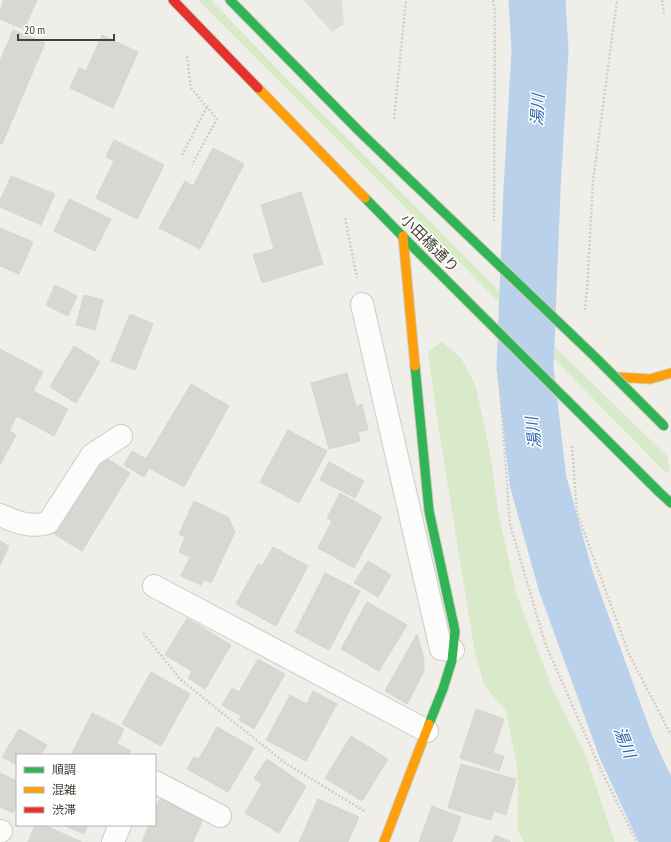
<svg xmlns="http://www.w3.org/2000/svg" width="671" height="842" font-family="'PT Sans Narrow','Noto Sans JP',sans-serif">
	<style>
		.green { fill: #d8eaca }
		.parking { fill: #dfddd9 }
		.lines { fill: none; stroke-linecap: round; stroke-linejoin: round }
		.river { stroke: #bad1ec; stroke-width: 57 }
		.building { fill: #d9d7d2; stroke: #d7d5cf }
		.street-casing { stroke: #cdccc7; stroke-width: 24 }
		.fast-casing { stroke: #ceccc0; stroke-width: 11 }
		.slow-casing { stroke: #ceccc0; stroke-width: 11 }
		.jam-casing { stroke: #ceccc0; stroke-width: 11 }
		.path { stroke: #d0cecb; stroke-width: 2.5; stroke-dasharray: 2 2; stroke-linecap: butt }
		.street { stroke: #fdfcfc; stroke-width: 22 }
		.fast { stroke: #30b455; stroke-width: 9 }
		.slow { stroke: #ff9f0a; stroke-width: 9 }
		.jam { stroke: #e5322d; stroke-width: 9 }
		.fast-bridge-casing { stroke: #d1cdb7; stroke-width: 11; stroke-linecap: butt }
		.fast-bridge { stroke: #30b455; stroke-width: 9 }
		.labels { text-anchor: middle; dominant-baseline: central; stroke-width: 3; stroke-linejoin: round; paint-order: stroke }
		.street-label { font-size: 15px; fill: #454136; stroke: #fff }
		.water-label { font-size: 16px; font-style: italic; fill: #3268ae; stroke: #fff }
	</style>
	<rect width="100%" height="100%" fill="#efeee9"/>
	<g class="green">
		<polygon points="198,0 211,0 283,75 360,151 555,347 667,456 670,470 666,473 448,250"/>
		<polygon points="442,342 461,358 476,387 491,458 499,517 517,596 553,690 585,754 615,842 524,842 517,828 518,795 517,767 506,711 484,685 475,653 439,431 428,352"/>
	</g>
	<polygon class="parking" points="303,0 342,0 344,24 332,32"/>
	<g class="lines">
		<polyline class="river" points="537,0 540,51 532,189 525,368 538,481 566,582 626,747 670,842"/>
	</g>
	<g class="building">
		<polygon points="4,0 37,0 24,29 0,19 0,10"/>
		<polygon points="13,30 45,43 2,144 0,144 0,61"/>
		<polygon points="102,35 138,52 113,108 70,88 79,68 86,71"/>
		<polygon points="114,140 164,165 137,219 96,198 114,161 106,157"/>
		<polygon points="213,148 244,164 200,249 159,228 185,181 193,186"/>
		<polygon points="11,176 55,194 41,225 0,207 0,201"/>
		<polygon points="301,192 323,264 262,283 253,255 274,249 261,205"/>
		<polygon points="69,199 111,219 95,251 54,231"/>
		<polygon points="0,228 33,242 19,274 0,266"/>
		<polygon points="55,285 77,296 68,316 46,305"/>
		<polygon points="84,295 103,300 95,330 76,325"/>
		<polygon points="130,314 153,324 135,370 111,361"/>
		<polygon points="74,346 100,362 76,403 50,387"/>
		<polygon points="0,349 43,372 33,391 68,409 54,436 17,416 9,431 16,435 0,465"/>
		<polygon points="347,373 356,406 362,404 368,430 358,432 360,441 329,449 311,383"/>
		<polygon points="191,384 229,406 184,487 149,468 144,477 124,465 132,451 146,459"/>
		<polygon points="288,430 327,451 299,503 260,482"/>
		<polygon points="103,456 130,473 82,551 51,532 73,497 77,499"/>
		<polygon points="329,462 364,481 355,498 320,480"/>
		<polygon points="340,493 382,517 354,568 318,548 332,521 327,518"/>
		<polygon points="194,501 228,517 235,532 211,583 204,580 201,585 181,576 190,557 179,552 185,537 179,534"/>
		<polygon points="0,541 9,546 0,565"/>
		<polygon points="273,547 308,566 276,626 236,604 258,564 262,566"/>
		<polygon points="368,561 391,575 378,597 354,583"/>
		<polygon points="325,573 360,591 329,650 295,632"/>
		<polygon points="367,602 407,625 379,671 341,649"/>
		<polygon points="187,618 231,645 205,689 188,678 192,671 165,655"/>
		<polygon points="417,634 424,659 424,671 407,704 385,691"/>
		<polygon points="258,659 285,674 254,729 239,720 241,716 222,705 232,688 239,692"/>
		<polygon points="151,672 190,694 161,746 122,724"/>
		<polygon points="313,691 337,704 306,761 266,740 290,695 307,704"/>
		<polygon points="476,709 504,719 493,753 504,756 499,771 460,758"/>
		<polygon points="92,713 124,729 117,744 131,751 129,755 71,755"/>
		<polygon points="217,727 254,748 228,792 187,769 194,757 199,759"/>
		<polygon points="19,729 47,745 41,755 17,755 17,765 2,757"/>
		<polygon points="351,736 388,759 362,801 325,778"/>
		<polygon points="267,759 306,786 279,833 245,813 262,784 254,778"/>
		<polygon points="461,764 516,779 506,815 494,811 491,820 448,808"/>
		<polygon points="0,773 17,781 17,804 13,813 0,807"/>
		<polygon points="160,799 204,817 193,842 142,842 149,825 155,825 155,810"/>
		<polygon points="318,799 359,817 348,842 299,842"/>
		<polygon points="432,806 461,817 452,842 419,842"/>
		<polygon points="35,825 44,825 82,842 28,842"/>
		<polygon points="63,825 88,825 84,834"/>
		<polygon points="495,835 511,842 492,842"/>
	</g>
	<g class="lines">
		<g class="street-casing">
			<g id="street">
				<polyline points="362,304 441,649 453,650"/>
				<path d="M0,515C16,522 30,528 48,523L92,455L121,436"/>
				<polyline points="154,586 427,731"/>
				<polyline points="155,782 220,816"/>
				<polyline points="0,831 1,831"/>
				<polyline points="113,842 120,825"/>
			</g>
		</g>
		<g class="fast-casing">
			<g id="fast">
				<polyline points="230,0 359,131 412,182"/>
				<polyline points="365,198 416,250"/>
				<polyline points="415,366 429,511 455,631 452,660 443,689 429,724"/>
				<polyline points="659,492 671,503"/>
			</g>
		</g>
		<g class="slow-casing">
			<g id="slow">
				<polyline points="258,88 365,198"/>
				<polyline points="403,236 415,366"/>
				<polyline points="615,377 650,379 671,373"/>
				<polyline points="384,842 429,724"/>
			</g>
		</g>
		<g class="jam-casing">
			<polyline id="jam" points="173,0 258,88"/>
		</g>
		<g class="path">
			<polyline points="493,0 495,12 494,221"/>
			<polyline points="662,0 664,13"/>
			<polyline points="187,56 191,88 217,119 192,165"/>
			<polyline points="394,119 406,0"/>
			<polyline points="182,155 207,107"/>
			<polyline points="345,218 357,278"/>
			<polyline points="585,310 587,290 593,181 617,0"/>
			<polyline points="499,372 510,524 545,643 600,768 637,842"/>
			<polyline points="572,446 577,513 629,654 671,735"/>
			<polyline points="143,633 181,680 285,763 366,812"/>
		</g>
		<use href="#street" class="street"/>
		<use href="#fast" class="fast"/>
		<use href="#slow" class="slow"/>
		<use href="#jam" class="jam"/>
		<g class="fast-bridge-casing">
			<g id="fast-bridge">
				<polyline points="412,182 594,356 664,426"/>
				<polyline points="416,250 659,492"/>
			</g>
		</g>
		<use href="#fast-bridge" class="fast-bridge"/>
	</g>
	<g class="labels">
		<g class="street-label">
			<text transform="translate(430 243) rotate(45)">小田橋通り</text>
		</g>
		<g class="water-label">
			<text transform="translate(537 110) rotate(-87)">湯川</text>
			<text transform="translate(533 433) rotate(-97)">湯川</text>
			<text transform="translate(625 742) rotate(68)">湯川</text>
		</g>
	</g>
	<rect x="16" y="754" width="140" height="72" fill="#ffffff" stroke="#b5b3af"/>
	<rect x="24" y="767" width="20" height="6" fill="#30b455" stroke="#b5b3af"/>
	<text x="52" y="774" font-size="12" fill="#454136">順調</text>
	<rect x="24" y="787" width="20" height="6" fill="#ff9f0a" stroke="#b5b3af"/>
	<text x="52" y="794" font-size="12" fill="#454136">混雑</text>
	<rect x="24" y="807" width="20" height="6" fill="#e5322d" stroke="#b5b3af"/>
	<text x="52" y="814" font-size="12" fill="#454136">渋滞</text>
	<path d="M18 34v6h96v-6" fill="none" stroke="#454136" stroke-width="2"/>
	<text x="24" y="34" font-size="12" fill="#454136" stroke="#ffffff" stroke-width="3" paint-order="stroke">20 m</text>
</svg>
